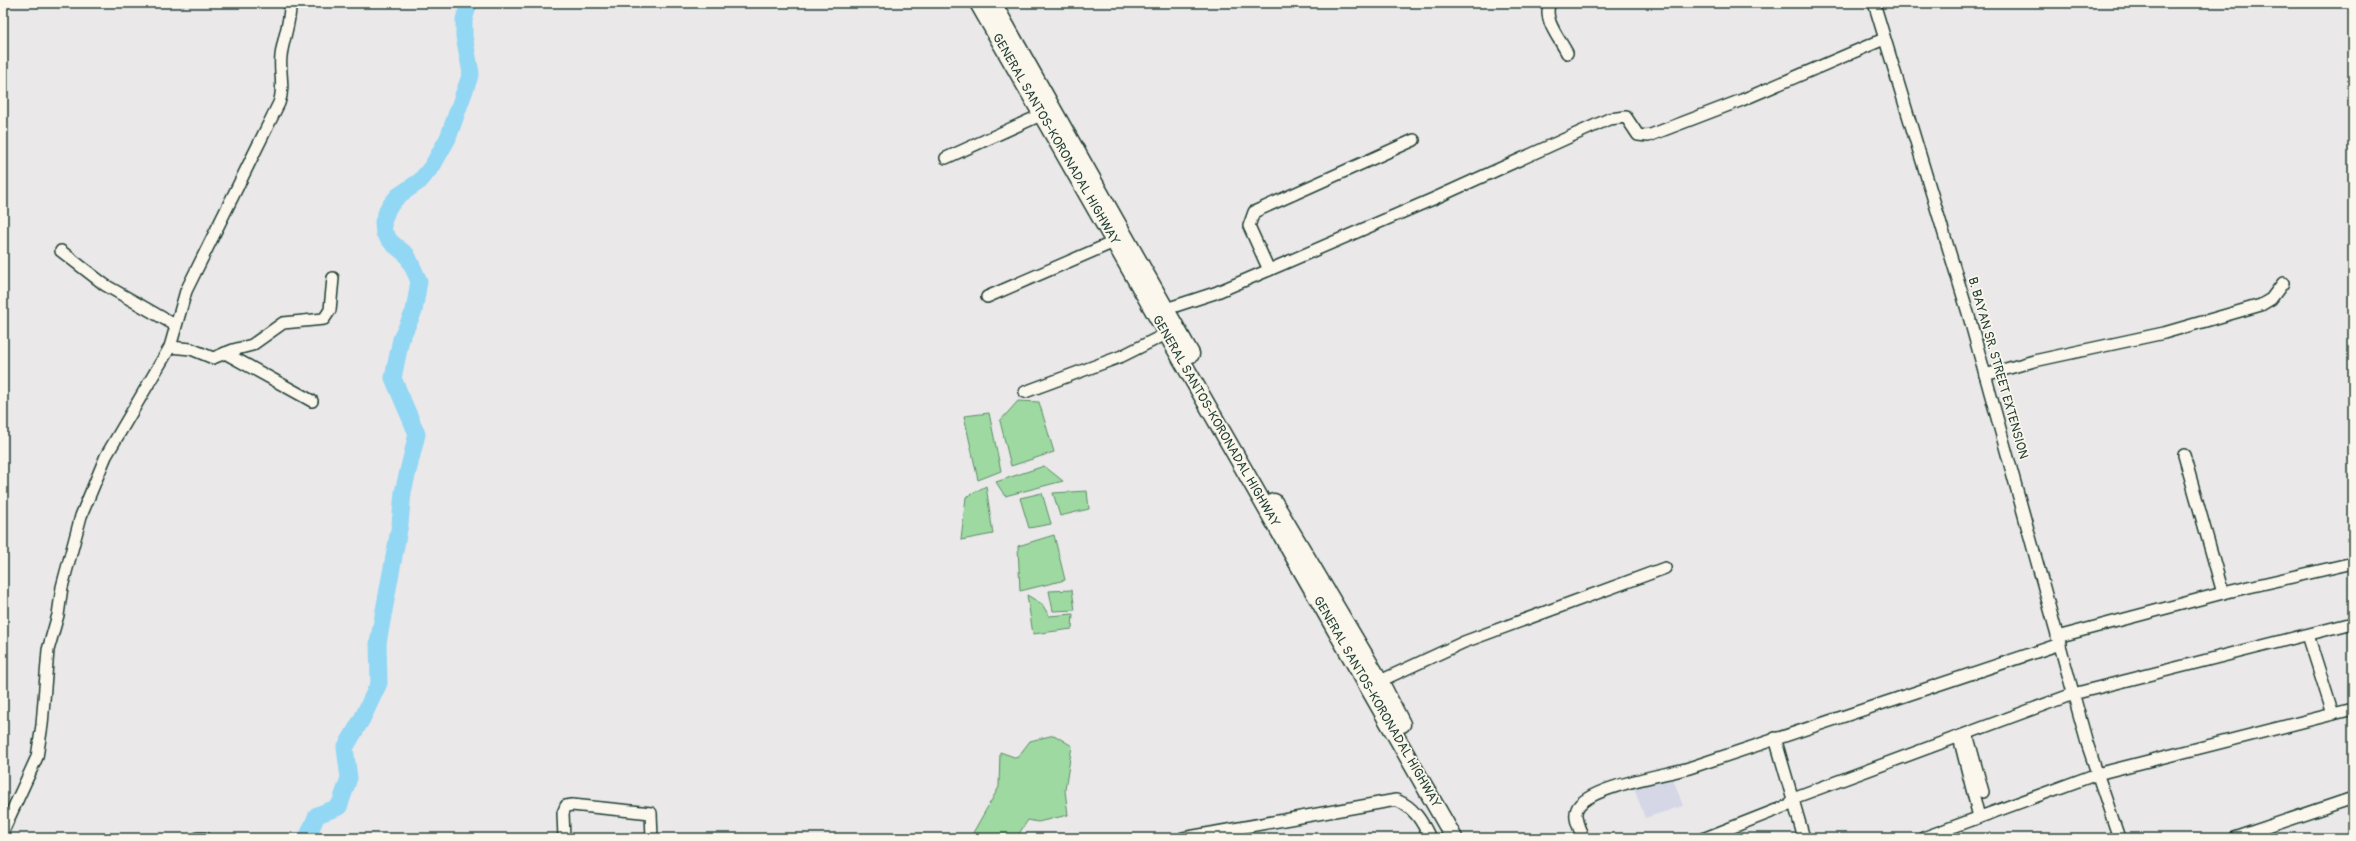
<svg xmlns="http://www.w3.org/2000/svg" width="2356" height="841" font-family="Pangolin,sans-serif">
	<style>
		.built { fill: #d5d7e6 }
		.green { fill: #9dd9a1; stroke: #5e8b6a }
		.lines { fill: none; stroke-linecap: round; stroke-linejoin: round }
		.river { stroke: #92d7f4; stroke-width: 17 }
		.minor-casing { stroke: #1f3d34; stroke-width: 14 }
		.highway-casing { stroke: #1f3d34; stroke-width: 19 }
		.minor { stroke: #fbf7ec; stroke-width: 11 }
		.highway { stroke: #fbf7ec; stroke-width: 16 }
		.labels { text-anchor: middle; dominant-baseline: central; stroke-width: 3.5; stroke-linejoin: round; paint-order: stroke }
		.street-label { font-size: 13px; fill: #1f3d34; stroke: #fbf7ec }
	</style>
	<rect width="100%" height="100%" fill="#eae8e9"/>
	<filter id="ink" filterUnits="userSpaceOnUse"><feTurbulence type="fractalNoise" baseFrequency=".025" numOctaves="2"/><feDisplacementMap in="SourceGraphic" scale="8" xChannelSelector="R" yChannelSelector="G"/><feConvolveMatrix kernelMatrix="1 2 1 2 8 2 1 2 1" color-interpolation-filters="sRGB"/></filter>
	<g filter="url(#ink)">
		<polygon class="built" points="1670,770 1683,806 1645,818 1632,783"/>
		<g class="green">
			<polygon points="1018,401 1039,402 1054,452 1011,466 1000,421"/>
			<polygon points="989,413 1001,471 978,480 964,416"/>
			<polygon points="1044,466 1063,481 1005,496 996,482"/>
			<polygon points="986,486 993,534 961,540 966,497"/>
			<polygon points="1087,491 1089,509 1060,516 1053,493"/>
			<polygon points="1042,493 1051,524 1029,528 1020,498"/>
			<polygon points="1054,535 1065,580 1020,591 1018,546"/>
			<polygon points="1072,590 1075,610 1053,611 1049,591"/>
			<polygon points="1027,595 1042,604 1049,616 1073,614 1072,629 1033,634"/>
			<polygon points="1054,735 1072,746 1065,790 1068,815 1038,822 1028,820 1018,835 1013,838 970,838 999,787 1000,752 1017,758 1030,741"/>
		</g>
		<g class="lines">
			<polyline class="river" points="307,838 317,815 339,807 349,778 345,748 362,719 379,683 378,643 400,524 403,492 417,434 393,378 401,339 414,311 419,281 407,255 392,243 384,233 383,222 388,208 398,196 420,181 433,165 448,138 471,73 464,36 464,20 469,3"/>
			<g class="minor-casing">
				<g id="minor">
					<path d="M1550,3C1542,19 1560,39 1567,53"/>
					<polyline points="1874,3 1968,313 2087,743 2119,838"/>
					<polyline points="946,158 1043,114"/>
					<polyline points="61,251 105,285 175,325"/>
					<polyline points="1269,270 1249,226 1254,212 1414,140"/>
					<polyline points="987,297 1114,242"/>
					<polyline points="1162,313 1166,309 1215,293 1269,270 1433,199 1609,119 1626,117 1638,135 1648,136 1742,100 1884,39"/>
					<polyline points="170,347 191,349 213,358 233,350 252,345 283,323 324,319 330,310 333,278"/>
					<polyline points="225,353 312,401"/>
					<polyline points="1985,375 2034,361 2164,333 2261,305 2271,299 2283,283"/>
					<polyline points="1025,392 1122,356 1172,331"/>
					<polyline points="2184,455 2223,593"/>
					<polyline points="2308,635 2333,714"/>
					<polyline points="2057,637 2223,593 2353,563"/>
					<polyline points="1380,681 1464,642 1665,568"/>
					<polyline points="1967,734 1983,792"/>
					<polyline points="1959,737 1979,817"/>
					<polyline points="1775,738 1804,838"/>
					<polyline points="1793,798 2073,694 2353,623"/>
					<path d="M3,831L37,757L42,725L48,650L58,615L62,587L81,516L106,456L170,347L186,291L279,103C285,87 279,72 281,56C283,38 291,22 290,3"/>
					<polyline points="198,838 205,838"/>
					<polyline points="564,838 563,813 566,806 572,805 651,813 652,838"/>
					<path d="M1183,838L1396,800C1414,807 1422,821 1430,838"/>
					<path d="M1583,838C1580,829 1573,818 1577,809C1586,787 1666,775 1689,768L2060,644"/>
					<polyline points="1705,838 1794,803"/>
					<polyline points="1923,838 2097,774 2353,709"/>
					<polyline points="2234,838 2353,798"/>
				</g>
			</g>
			<g class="highway-casing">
				<g id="highway">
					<polyline points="978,3 1454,838"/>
					<polyline points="993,3 1191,354"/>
					<polyline points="1274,502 1380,681 1402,724"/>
				</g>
			</g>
			<use href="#minor" class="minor"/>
			<use href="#highway" class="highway"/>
		</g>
	</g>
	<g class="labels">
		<g class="street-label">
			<text transform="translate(1056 139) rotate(60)">GENERAL SANTOS-KORONADAL HIGHWAY</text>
			<text transform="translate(1998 368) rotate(74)">B. BAYAN SR. STREET EXTENSION</text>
			<text transform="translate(1216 421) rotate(60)">GENERAL SANTOS-KORONADAL HIGHWAY</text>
			<text transform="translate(1377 702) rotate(60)">GENERAL SANTOS-KORONADAL HIGHWAY</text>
		</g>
	</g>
	<rect width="2356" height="841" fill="none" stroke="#fbf7ec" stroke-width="16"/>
	<rect x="8" y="8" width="2340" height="825" fill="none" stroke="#1f3d34" stroke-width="1.5" filter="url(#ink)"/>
</svg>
